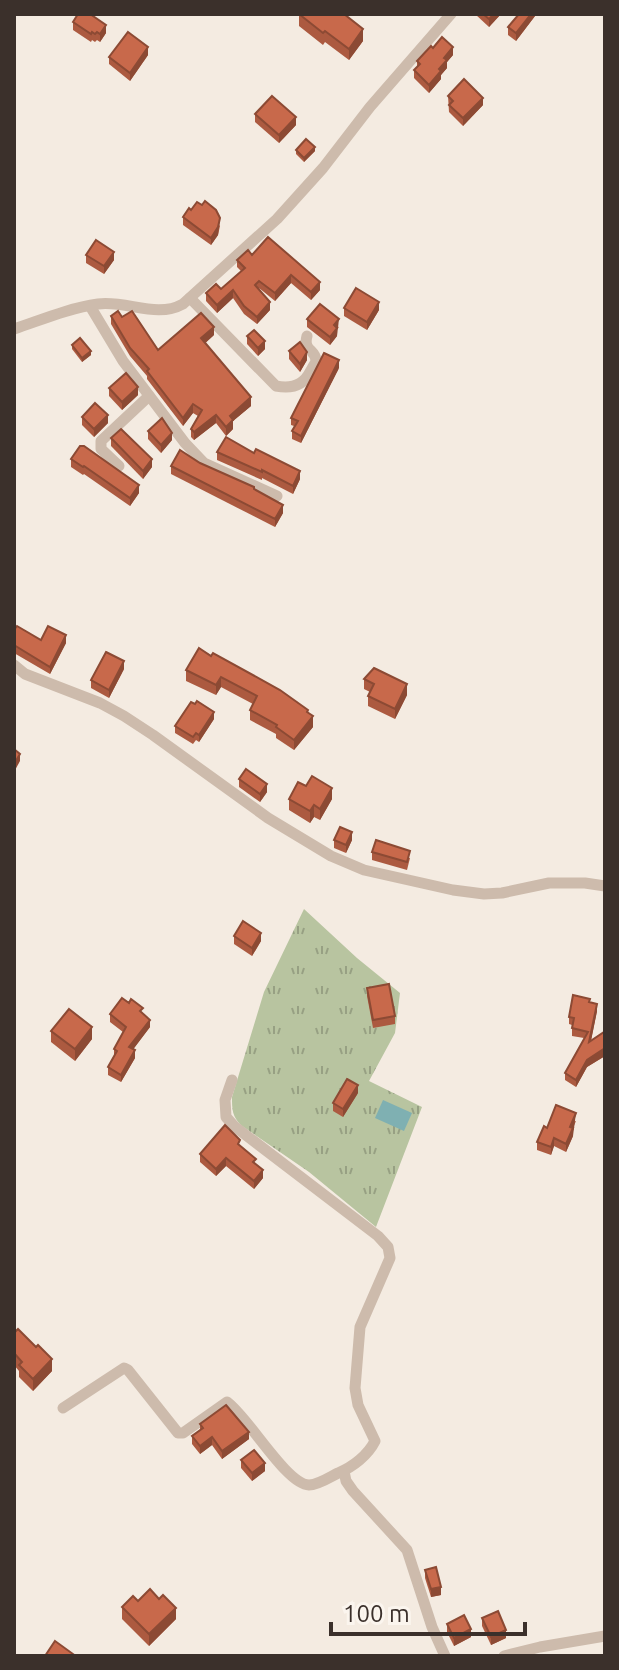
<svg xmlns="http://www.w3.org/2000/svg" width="619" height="1670" font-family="Ubuntu,sans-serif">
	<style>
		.grass { fill: url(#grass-tufts) }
		.water { fill: #7fb0b2 }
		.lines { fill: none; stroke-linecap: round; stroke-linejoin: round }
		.minor { stroke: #cdbbac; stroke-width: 11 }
		.wall { fill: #ac5a40 }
		.shaded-wall { fill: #8c4a34 }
		.building { fill: #c8694b; stroke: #8c4a34; stroke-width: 2 }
	</style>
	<defs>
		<pattern id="grass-tufts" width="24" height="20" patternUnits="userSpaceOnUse" patternTransform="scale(2)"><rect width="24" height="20" fill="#b8c4a0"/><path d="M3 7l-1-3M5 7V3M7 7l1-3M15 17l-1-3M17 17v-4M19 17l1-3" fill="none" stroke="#97a083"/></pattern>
	</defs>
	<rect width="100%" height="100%" fill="#f4ebe1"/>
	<path class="grass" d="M304,909L357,958L400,993L395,1033L369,1081L422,1107L376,1227L309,1172L242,1126C232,1117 232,1109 232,1097L264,992Z"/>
	<polygon class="water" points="383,1100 412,1113 404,1131 375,1118"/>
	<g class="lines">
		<g class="minor">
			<path d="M190,298L276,386C291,389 303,386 310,372C311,370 316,362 316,360C315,349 303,351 307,336"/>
			<polyline points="90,306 123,361 185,443 204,463 277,496"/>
			<path d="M14,329C41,320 69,308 98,304C127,300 156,319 183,304L277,219L323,168L370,107L451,14"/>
			<polyline points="119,466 101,449 101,441 149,396"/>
			<polyline points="14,665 25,674 100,703 124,716 153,735 268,818 331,856 364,870 453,890 484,894 502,893 549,883 585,883 605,886"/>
			<path d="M63,1408L124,1368L128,1370L178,1433H183L227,1402C249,1418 286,1484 309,1485C318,1485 330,1477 338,1473C353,1467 368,1455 375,1441L358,1405L355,1388L360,1327L390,1258L388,1247L378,1236L234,1126L226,1117L225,1100L232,1080"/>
			<polyline points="344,1471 346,1481 353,1491 407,1550 432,1627 445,1656"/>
			<polyline points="504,1656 540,1647 605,1636"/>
		</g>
	</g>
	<g class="wall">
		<polygon points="299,14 363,41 349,60 325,42 323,45 299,26"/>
		<polygon points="475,14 501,14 489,27"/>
		<polygon points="535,14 535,16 516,41 508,35 508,27"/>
		<polygon points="73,22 106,33 100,42 97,40 95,42 92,40 91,42 73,30"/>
		<polygon points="433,48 453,55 447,62 447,68 441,75 441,79 429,93 414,78 414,70 417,67 417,61"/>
		<polygon points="148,55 130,81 109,64 109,57"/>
		<polygon points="448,96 483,105 463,126 449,112"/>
		<polygon points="255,114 296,125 279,143 255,122"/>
		<polygon points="296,150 315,151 304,162 296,154"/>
		<polygon points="202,205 220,226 218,235 211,245 183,225 183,217 191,210"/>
		<polygon points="86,255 114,260 104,274 86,263"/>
		<polygon points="252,255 320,290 311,300 291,283 275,301 259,288 270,310 257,324 244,314 233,298 217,313 206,301 206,293 221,289 241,271 237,267 237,260"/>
		<polygon points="344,308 379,310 367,330 344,316"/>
		<polygon points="111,316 122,317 158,350 214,335 205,343 251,406 233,421 233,429 226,436 216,423 194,440 191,437 191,429 198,416 193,413 183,426 147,379 147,376 130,356 111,324"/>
		<polygon points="307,319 339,327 337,329 337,336 330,345 307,327"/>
		<polygon points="247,336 265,349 258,356 247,344"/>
		<polygon points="72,345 91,355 82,362 72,349"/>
		<polygon points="289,351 307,360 300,372 289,359"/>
		<polygon points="339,368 301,443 292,439 292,431 294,426 291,425 291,418"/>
		<polygon points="109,388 138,395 122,410 109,396"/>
		<polygon points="82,417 108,423 94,437 82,425"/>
		<polygon points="148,431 172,440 161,453 148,439"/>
		<polygon points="111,438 152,467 143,479 111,446"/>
		<polygon points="217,452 300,479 293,494 262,478 262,480 217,460"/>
		<polygon points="71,459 139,493 130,506 84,474 83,475 71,467"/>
		<polygon points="200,463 254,489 283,513 275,527 171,474 171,466"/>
		<polygon points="14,630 41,640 66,643 50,674 14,653"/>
		<polygon points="199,648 308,713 313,727 294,750 276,738 276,734 250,720 250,710 253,704 221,687 216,695 186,681 186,670"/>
		<polygon points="124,669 109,698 91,688 91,680"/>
		<polygon points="364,679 407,695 395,719 368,706 368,696 370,692 364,689"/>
		<polygon points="214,719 199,742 196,740 193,744 175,733 175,726"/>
		<polygon points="239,779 267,792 260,802 239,787"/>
		<polygon points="306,786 332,799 320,820 314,817 310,823 289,810 289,799"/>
		<polygon points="334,840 352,840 346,853 334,848"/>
		<polygon points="372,852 410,858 407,870 372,860"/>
		<polygon points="234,936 261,941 252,956 234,944"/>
		<polygon points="367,988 395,1016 395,1024 373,1028 367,996"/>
		<polygon points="590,1003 597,1011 591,1041 605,1034 605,1056 587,1067 576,1087 565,1080 565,1073 584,1038 572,1036 572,1025 569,1024 569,1017"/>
		<polygon points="110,1014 143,1014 150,1027 133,1049 135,1058 121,1082 108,1075 108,1067 114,1056 114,1049 123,1032 110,1022"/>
		<polygon points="51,1031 92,1039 75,1061 51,1042"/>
		<polygon points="358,1093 343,1117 333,1111 333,1103"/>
		<polygon points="576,1121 573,1128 573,1136 566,1152 554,1146 551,1155 537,1150 537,1142 547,1128"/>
		<polygon points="240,1146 256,1164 263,1178 254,1189 226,1166 216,1176 200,1162 200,1154"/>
		<polygon points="14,1333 52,1371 33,1391 19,1377 19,1371 14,1365"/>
		<polygon points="200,1424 249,1439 222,1459 212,1445 200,1454 192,1444 192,1436 200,1431"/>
		<polygon points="241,1460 265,1471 252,1481 241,1468"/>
		<polygon points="425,1570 441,1595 431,1597 425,1578"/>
		<polygon points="138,1601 176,1619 149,1646 122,1619 122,1607"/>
		<polygon points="482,1618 506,1638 491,1645 482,1626"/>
		<polygon points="447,1624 471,1637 454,1646 447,1632"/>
	</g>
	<g class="shaded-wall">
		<polygon points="494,14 501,14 489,27 489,19"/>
		<polygon points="531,14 535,14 535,16 516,41 516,33"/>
		<polygon points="106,25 106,33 100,42 100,34"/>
		<polygon points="363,29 363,41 349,60 349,49"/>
		<polygon points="148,47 148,55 130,81 130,73"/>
		<polygon points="453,47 453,55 447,62 447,68 441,75 441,79 429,93 429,85 444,58"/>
		<polygon points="483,98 483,105 463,126 463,118"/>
		<polygon points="296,117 296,125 279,143 279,135"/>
		<polygon points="315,147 315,151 304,162 304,158"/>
		<polygon points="220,218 218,235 211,245 211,238"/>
		<polygon points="114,252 114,260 104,274 104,266"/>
		<polygon points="291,275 291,283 275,301 275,293"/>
		<polygon points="320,282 320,290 311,300 311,292"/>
		<polygon points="233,290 233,298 217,313 217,305"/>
		<polygon points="270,302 270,310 257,324 257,317"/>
		<polygon points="379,302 379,310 367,330 367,322"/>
		<polygon points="339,319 337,336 330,345 330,337 334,325"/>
		<polygon points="214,327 214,335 201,347 201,338"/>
		<polygon points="265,341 265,349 258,356 258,348"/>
		<polygon points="91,351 91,355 82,362 82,358"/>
		<polygon points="307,352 307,360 300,372 300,364"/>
		<polygon points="339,360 339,368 301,443 301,436"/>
		<polygon points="138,387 138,395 122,410 122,402"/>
		<polygon points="251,397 251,406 233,421 233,429 226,436 226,427 230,416"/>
		<polygon points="193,404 193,413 183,426 183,418"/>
		<polygon points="108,415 108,423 94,437 94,429"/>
		<polygon points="216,415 216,423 194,440 194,432"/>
		<polygon points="172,433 172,440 161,453 161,445"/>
		<polygon points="152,459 152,467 143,479 143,471"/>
		<polygon points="300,471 300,479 293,494 293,486"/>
		<polygon points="139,485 139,493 130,506 130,498"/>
		<polygon points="283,505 283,513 275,527 275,519"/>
		<polygon points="66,635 66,643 50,674 50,667"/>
		<polygon points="124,661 124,669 109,698 109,690"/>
		<polygon points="221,677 221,687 216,695 216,685"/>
		<polygon points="407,684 407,695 395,719 395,709"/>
		<polygon points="214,712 214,719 199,742 199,735"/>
		<polygon points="313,716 313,727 294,750 294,740"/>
		<polygon points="20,754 20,761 14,772 14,764"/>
		<polygon points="267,784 267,792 260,802 260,794"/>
		<polygon points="332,788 332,799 320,820 320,809"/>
		<polygon points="314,805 314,817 310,823 310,811"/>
		<polygon points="352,832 352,840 346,853 346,845"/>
		<polygon points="261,933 261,941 252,956 252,948"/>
		<polygon points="597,1004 597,1011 589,1050 589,1042"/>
		<polygon points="150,1020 150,1027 129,1055 129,1047"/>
		<polygon points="92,1027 92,1039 75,1061 75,1049"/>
		<polygon points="605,1048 605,1056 587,1067 576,1087 576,1080 587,1060"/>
		<polygon points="135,1050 135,1058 121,1082 121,1075"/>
		<polygon points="358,1085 358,1093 343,1117 343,1109"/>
		<polygon points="576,1113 573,1136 566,1152 566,1144 570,1127"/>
		<polygon points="554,1138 554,1146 551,1155 551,1147"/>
		<polygon points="226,1158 226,1166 216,1176 216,1169"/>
		<polygon points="263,1170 263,1178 254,1189 254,1181"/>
		<polygon points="52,1359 52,1371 33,1391 33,1379"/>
		<polygon points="249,1432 249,1439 222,1459 222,1451"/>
		<polygon points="212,1437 212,1445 200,1454 200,1446"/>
		<polygon points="265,1463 265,1471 252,1481 252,1473"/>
		<polygon points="441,1587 441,1595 431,1597 431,1589"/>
		<polygon points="176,1608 176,1619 149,1646 149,1634"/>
		<polygon points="471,1629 471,1637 454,1646 454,1638"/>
		<polygon points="506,1630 506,1638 491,1645 491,1637"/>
	</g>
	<g class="building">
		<polygon points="78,14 90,14 106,25 100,34 97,32 95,34 92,32 91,34 73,22"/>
		<polygon points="299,14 344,14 363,29 349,49 325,31 323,33"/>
		<polygon points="483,14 494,14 489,19"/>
		<polygon points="519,14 531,14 516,33 508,27"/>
		<polygon points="128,32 148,47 130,73 109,57"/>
		<polygon points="442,37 453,47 444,58 447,60 439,69 441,71 429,85 414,70 420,64 417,61 431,46 433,48"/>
		<polygon points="464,79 483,98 463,118 449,105 453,101 448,96"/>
		<polygon points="272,96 296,117 279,135 255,114"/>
		<polygon points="306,139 315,147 304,158 296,150"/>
		<polygon points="205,201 216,210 220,218 218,227 211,238 183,217 189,208 191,210 197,202 202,205"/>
		<polygon points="268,237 320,282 311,292 291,275 275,293 259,281 255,285 270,302 257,317 244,306 233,290 217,305 206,293 216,284 221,289 245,268 237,260 248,250 252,255"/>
		<polygon points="96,240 114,252 104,266 86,255"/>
		<polygon points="356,288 379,302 367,322 344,308"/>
		<polygon points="320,304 339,319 334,325 337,328 330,337 307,319"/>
		<polygon points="118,311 122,317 132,311 158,350 201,313 214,327 201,338 251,397 230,416 233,420 226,427 216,415 194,432 191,429 202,410 193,404 183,418 147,371 149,369 130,348 111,316"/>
		<polygon points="254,330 265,341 258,348 247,336"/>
		<polygon points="80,338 91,351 82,358 72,345"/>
		<polygon points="300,342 307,352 300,364 289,351"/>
		<polygon points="324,353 339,360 301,436 292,431 298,421 291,418"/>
		<polygon points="126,373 138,387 122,402 109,388"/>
		<polygon points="95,403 108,415 94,429 82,417"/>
		<polygon points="162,418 172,433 161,445 148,431"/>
		<polygon points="121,429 152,459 143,471 111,438"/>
		<polygon points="226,437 254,453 256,449 300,471 293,486 262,470 262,472 217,452"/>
		<polygon points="80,446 84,446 139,485 130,498 84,466 83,467 71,459"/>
		<polygon points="180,450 200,463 254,487 254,489 283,505 275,519 171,466"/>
		<polygon points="17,626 41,640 48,626 66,635 50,667 14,645 14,630"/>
		<polygon points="199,648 211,656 213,653 280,690 308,710 307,712 313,716 294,740 276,727 277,725 250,710 257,696 221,677 216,685 186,670"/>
		<polygon points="106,652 124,661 109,690 91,680"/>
		<polygon points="374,668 407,684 395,709 368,696 374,684 364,679"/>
		<polygon points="197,701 214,712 199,735 196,733 193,737 175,726 191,702 195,704"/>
		<polygon points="14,749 20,754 14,764"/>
		<polygon points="246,769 267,784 260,794 239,779"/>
		<polygon points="312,776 332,788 320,809 314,805 310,811 289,799 298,782 306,786"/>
		<polygon points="340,827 352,832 346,845 334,840"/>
		<polygon points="376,840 410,851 407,862 372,852"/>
		<polygon points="243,921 261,933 252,948 234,936"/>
		<polygon points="389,984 395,1016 373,1020 367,988"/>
		<polygon points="573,995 590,999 589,1002 597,1004 589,1042 604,1032 605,1034 605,1048 587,1060 576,1080 565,1073 588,1032 572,1028 574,1018 569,1017"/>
		<polygon points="122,998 129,1003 131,999 143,1008 140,1011 150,1020 129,1047 135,1050 121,1075 108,1067 117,1051 114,1049 126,1027 110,1014"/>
		<polygon points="69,1009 92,1027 75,1049 51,1031"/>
		<polygon points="347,1079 358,1085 343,1109 333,1103"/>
		<polygon points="556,1105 576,1113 570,1127 573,1128 566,1144 554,1138 551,1147 537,1142 544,1126 547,1128"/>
		<polygon points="225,1125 240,1140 238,1144 256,1159 253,1162 263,1170 254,1181 226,1158 216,1169 200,1154"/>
		<polygon points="18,1329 36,1347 38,1345 52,1359 33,1379 19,1365 22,1362 14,1353 14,1333"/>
		<polygon points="226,1405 249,1432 222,1451 212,1437 200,1446 192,1436 203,1428 200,1424"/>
		<polygon points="254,1450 265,1463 252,1473 241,1460"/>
		<polygon points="436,1567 441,1587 431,1589 425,1570"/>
		<polygon points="150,1589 159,1599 163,1595 176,1608 149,1634 122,1607 133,1596 138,1601"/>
		<polygon points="498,1611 506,1630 491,1637 482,1618"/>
		<polygon points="464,1615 471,1629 454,1638 447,1624"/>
		<polygon points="55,1641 73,1654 71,1656 45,1656"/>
	</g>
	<rect width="619" height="1670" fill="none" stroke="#3b302b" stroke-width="32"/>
	<path d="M331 1622v12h194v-12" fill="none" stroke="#3b302b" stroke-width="4"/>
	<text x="343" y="1622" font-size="24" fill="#3b302b" stroke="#fbf5ee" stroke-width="6" paint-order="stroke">100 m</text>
</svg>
